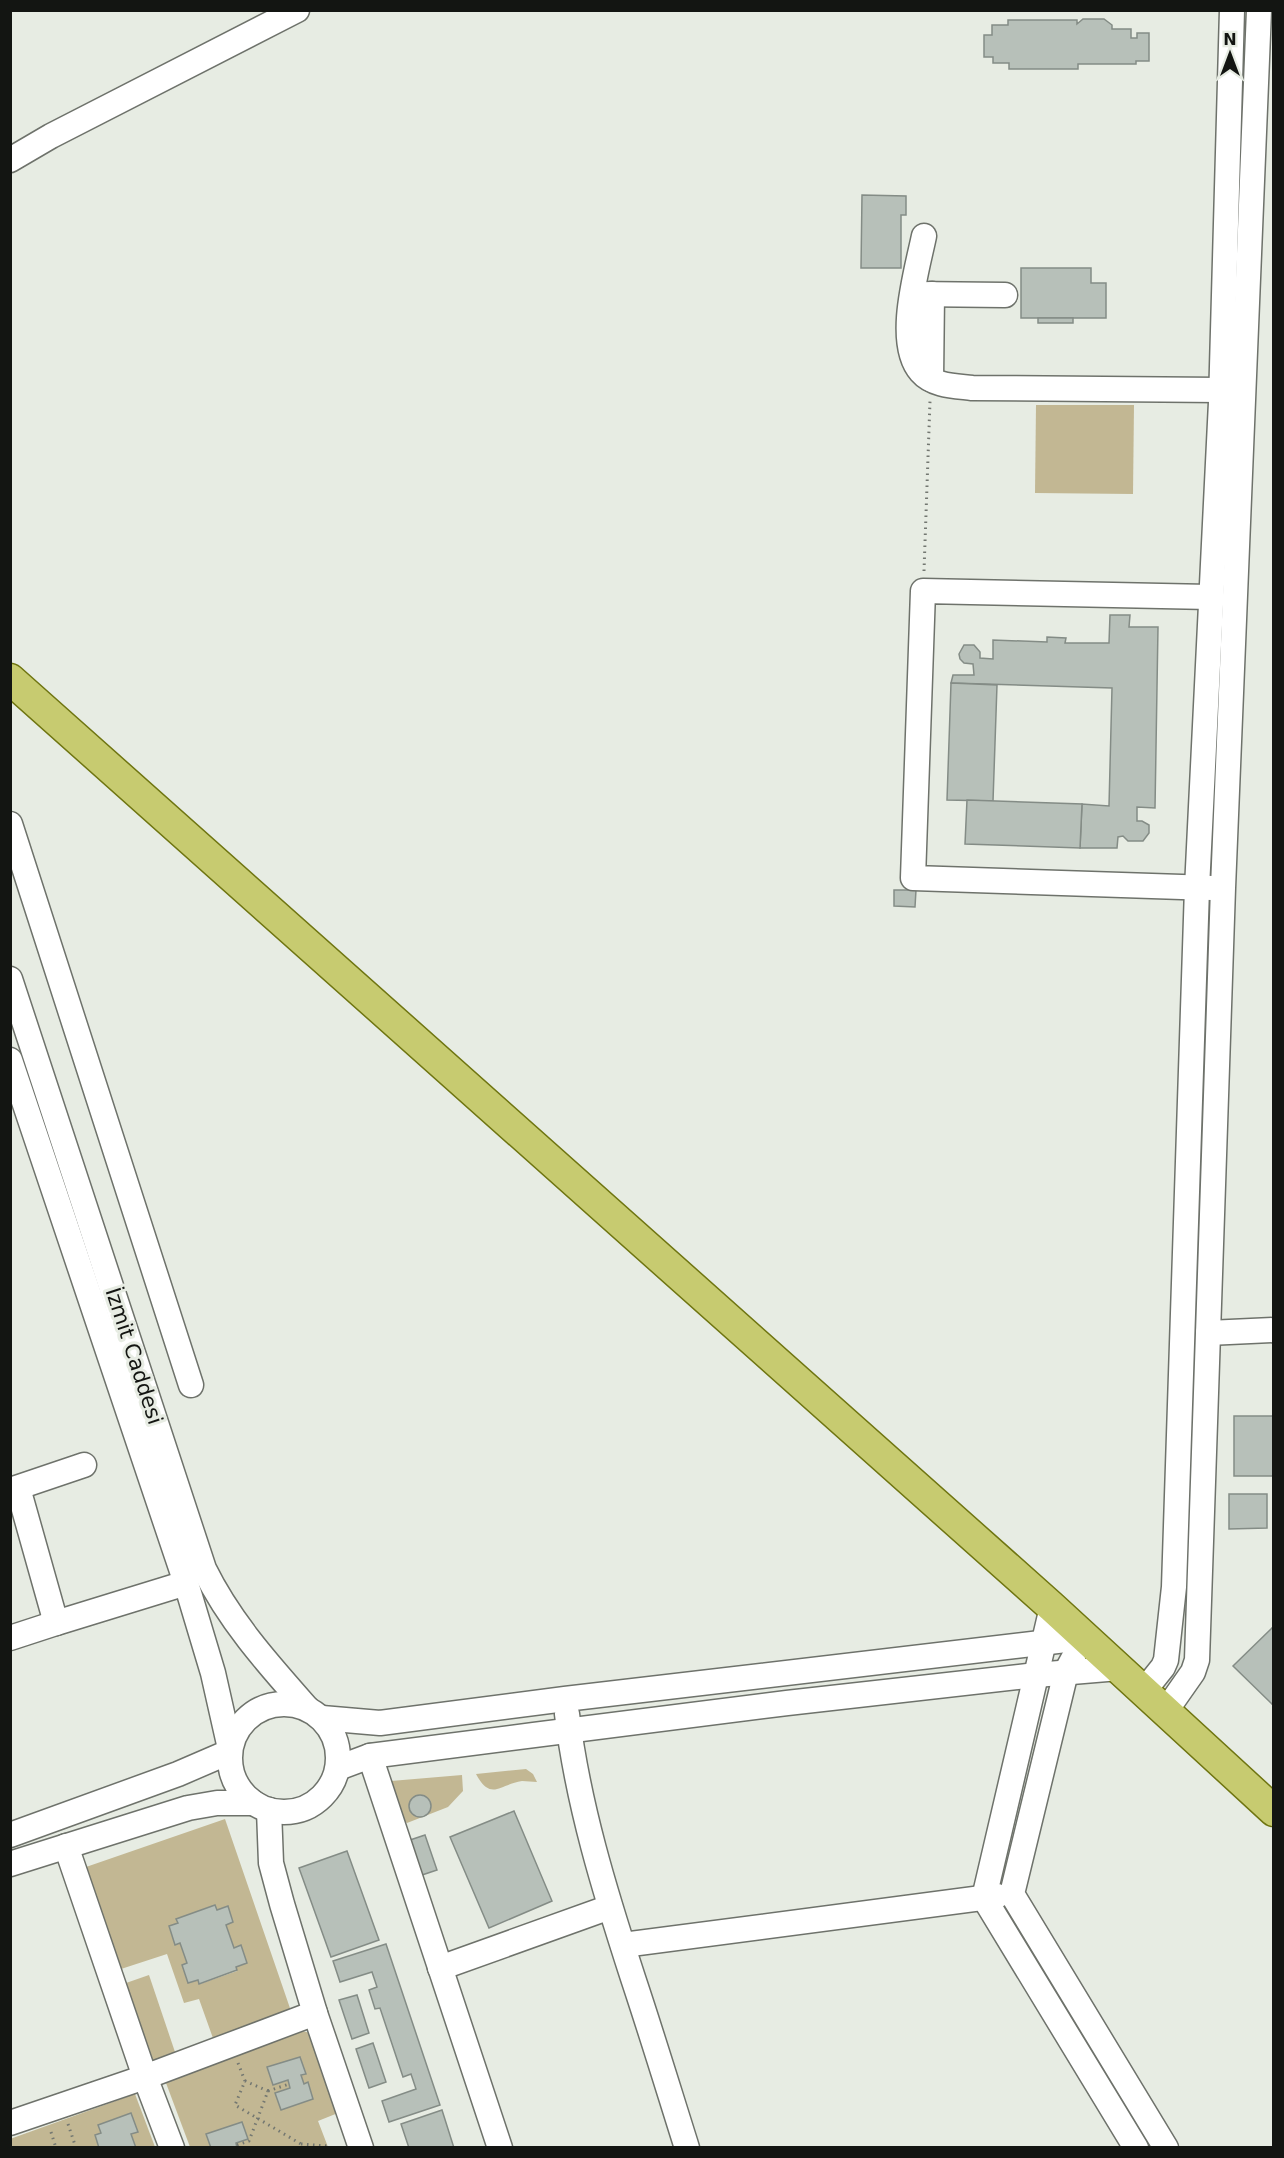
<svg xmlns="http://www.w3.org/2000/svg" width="1284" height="2158" font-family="'DejaVu Sans',sans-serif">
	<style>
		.green { fill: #c2b793; fill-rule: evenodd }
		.building { fill: #b7c0b9; stroke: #848c86; stroke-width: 1.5 }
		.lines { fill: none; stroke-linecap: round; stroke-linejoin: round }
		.minor-casing { stroke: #6e726b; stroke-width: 27 }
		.major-casing { stroke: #6f7511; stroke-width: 33 }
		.path { stroke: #737771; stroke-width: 3; stroke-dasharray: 1.5 4.5; stroke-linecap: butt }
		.minor { stroke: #fff; stroke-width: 24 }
		.major { stroke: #c7cb70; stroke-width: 30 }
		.labels { text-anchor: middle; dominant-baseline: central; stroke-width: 6; stroke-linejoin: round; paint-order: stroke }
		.street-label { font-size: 21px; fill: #131512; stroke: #e7ece3 }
	</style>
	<rect width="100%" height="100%" fill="#e7ece3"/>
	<g class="green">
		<polygon points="1036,405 1134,405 1133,494 1035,493"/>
		<path d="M526,1769L533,1774L537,1782C532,1782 527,1781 522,1781C500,1784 491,1802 476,1774Z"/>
		<path d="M462,1775L463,1791L448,1807L407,1823L395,1815L386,1787L391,1781ZM421,1795L430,1800L431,1805L428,1814L419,1817L414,1815L409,1807L412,1798Z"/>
		<path d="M225,1819L292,2014L214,2041L199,1999L184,2003L167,1954L121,1969L86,1867ZM215,1905L217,1910L228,1906L233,1922L226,1925L234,1948L241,1946L247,1963L236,1967L237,1971L200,1984L198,1980L188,1983L182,1965L187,1963L180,1943L175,1944L169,1927L178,1923L177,1919Z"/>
		<polygon points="149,1975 176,2055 153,2063 126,1983"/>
		<polygon points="299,2030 310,2033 338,2113 318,2121 328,2147 190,2147 166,2083"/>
		<polygon points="135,2094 155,2147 11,2147 10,2139"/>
	</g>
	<g class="building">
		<polygon points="1083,19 1104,19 1112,25 1112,29 1131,29 1131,38 1137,38 1137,33 1149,33 1149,61 1136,61 1136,64 1078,64 1078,69 1009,69 1009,63 993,63 993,57 984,57 984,35 992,35 992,25 1008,25 1008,20 1077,20 1077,24"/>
		<polygon points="862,195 906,196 906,215 901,215 901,268 861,268"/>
		<polygon points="1021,268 1091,268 1091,283 1106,283 1106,318 1021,318"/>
		<rect x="1038" y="318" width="35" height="5"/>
		<polygon points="1110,615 1130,615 1129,627 1158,627 1155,808 1137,807 1137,821 1142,821 1149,825 1149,833 1143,841 1128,841 1123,836 1118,837 1117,848 1080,848 1082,804 1109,806 1112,688 951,683 953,675 974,675 973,664 964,663 960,659 959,654 964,645 974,645 980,652 980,658 993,659 993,640 1047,642 1047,637 1066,638 1065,643 1109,643"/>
		<polygon points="951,683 997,685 993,801 947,800"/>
		<polygon points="967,800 1082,804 1080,848 965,844"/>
		<polygon points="894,890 916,890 915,907 894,906"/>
		<rect x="1234" y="1416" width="40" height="60"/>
		<polygon points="1229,1494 1267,1494 1267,1528 1229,1529"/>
		<polygon points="1274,1626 1274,1706 1233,1666"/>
		<circle cx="420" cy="1806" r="11"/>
		<polygon points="514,1811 552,1901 489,1928 450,1837"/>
		<polygon points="425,1835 437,1870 419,1876 407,1841"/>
		<polygon points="347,1851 379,1940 331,1957 299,1868"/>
		<polygon points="215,1905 217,1910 228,1906 233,1922 226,1925 234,1948 241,1945 247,1963 236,1967 237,1970 199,1984 198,1980 188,1983 182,1965 187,1963 180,1943 175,1945 169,1926 178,1923 176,1919"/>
		<polygon points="386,1944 440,2105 389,2122 382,2101 416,2089 411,2074 403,2077 380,2008 375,2009 369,1990 377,1987 372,1972 340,1982 333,1961"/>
		<polygon points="357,1995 369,2033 352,2039 339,2000"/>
		<polygon points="373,2043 386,2082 369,2088 356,2049"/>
		<polygon points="300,2057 306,2074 301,2075 304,2084 308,2082 313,2099 281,2110 275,2093 290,2088 288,2080 273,2085 267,2067"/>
		<polygon points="442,2110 454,2148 409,2148 401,2124"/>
		<polygon points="131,2113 138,2132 131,2134 136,2148 99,2148 95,2135 101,2133 98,2125"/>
		<polygon points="242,2122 248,2139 236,2143 237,2148 211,2148 206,2134"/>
	</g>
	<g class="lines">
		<g class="minor-casing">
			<g id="minor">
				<polyline points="10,160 51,136 297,10"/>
				<path d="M924,236C917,270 895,343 921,372C933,386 956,386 972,388L1221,390"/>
				<polyline points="913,294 1005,295"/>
				<polyline points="931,379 932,294"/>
				<polyline points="1210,597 923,591 913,878 1212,888"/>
				<polyline points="10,824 191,1385"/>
				<path d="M10,979L204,1569C230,1622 269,1665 307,1708"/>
				<polyline points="10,1060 186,1583 213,1673 229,1744"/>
				<polyline points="1208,1333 1274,1330"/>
				<polyline points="18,1488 56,1623 186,1583"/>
				<polyline points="10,1490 84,1465"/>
				<polyline points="1052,1607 984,1898 1136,2148"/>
				<polyline points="10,1638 56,1623"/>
				<polyline points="1073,1659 1066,1672 1012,1894 1166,2148"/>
				<polyline points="1143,1692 1163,1667 1166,1660 1174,1587 1197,888 1221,402 1232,10"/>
				<circle cx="284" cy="1758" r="54"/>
				<polyline points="1165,1712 1193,1672 1197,1660 1223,888 1259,10"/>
				<path d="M567,1714C578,1805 605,1892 633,1978C652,2035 669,2091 687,2148"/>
				<polyline points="322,1718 380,1723 565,1699 1083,1638"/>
				<polyline points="370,1756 500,2148"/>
				<polyline points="338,1768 370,1756 534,1735 787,1703 1036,1675 1119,1668"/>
				<polyline points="269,1810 271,1863 282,1904 315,2013 361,2148"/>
				<polyline points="10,1835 178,1774 229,1752"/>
				<polyline points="66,1846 145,2077 315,2013"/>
				<polyline points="10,1864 188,1808 217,1803 254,1803"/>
				<polyline points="623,1945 997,1896"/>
				<polyline points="440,1968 610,1907"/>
				<polyline points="10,2123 145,2077 172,2148"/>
			</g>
		</g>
		<g class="major-casing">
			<polyline id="major" points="10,679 1052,1607 1274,1811"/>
		</g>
		<g class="path">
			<polyline points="924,571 930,401"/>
			<polyline points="238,2063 245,2081 235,2105 301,2144 301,2148"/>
			<polyline points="268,2091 289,2084"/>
			<polyline points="68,2124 76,2148"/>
			<polyline points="51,2132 56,2148"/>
			<polyline points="301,2144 327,2146"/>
			<polyline points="237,2145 249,2141 268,2091 245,2081"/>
		</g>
		<use href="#minor" class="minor"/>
		<use href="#major" class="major"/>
	</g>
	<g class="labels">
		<g class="street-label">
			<text transform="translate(134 1356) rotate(72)">İzmit Caddesi</text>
		</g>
	</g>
	<rect width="1284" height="2158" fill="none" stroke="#131512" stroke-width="24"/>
	<g transform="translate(1230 54)" stroke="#e7ece3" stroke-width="4.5" paint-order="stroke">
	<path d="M0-4.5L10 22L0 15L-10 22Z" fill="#131512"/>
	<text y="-9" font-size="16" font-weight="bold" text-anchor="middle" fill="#131512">N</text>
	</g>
</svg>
